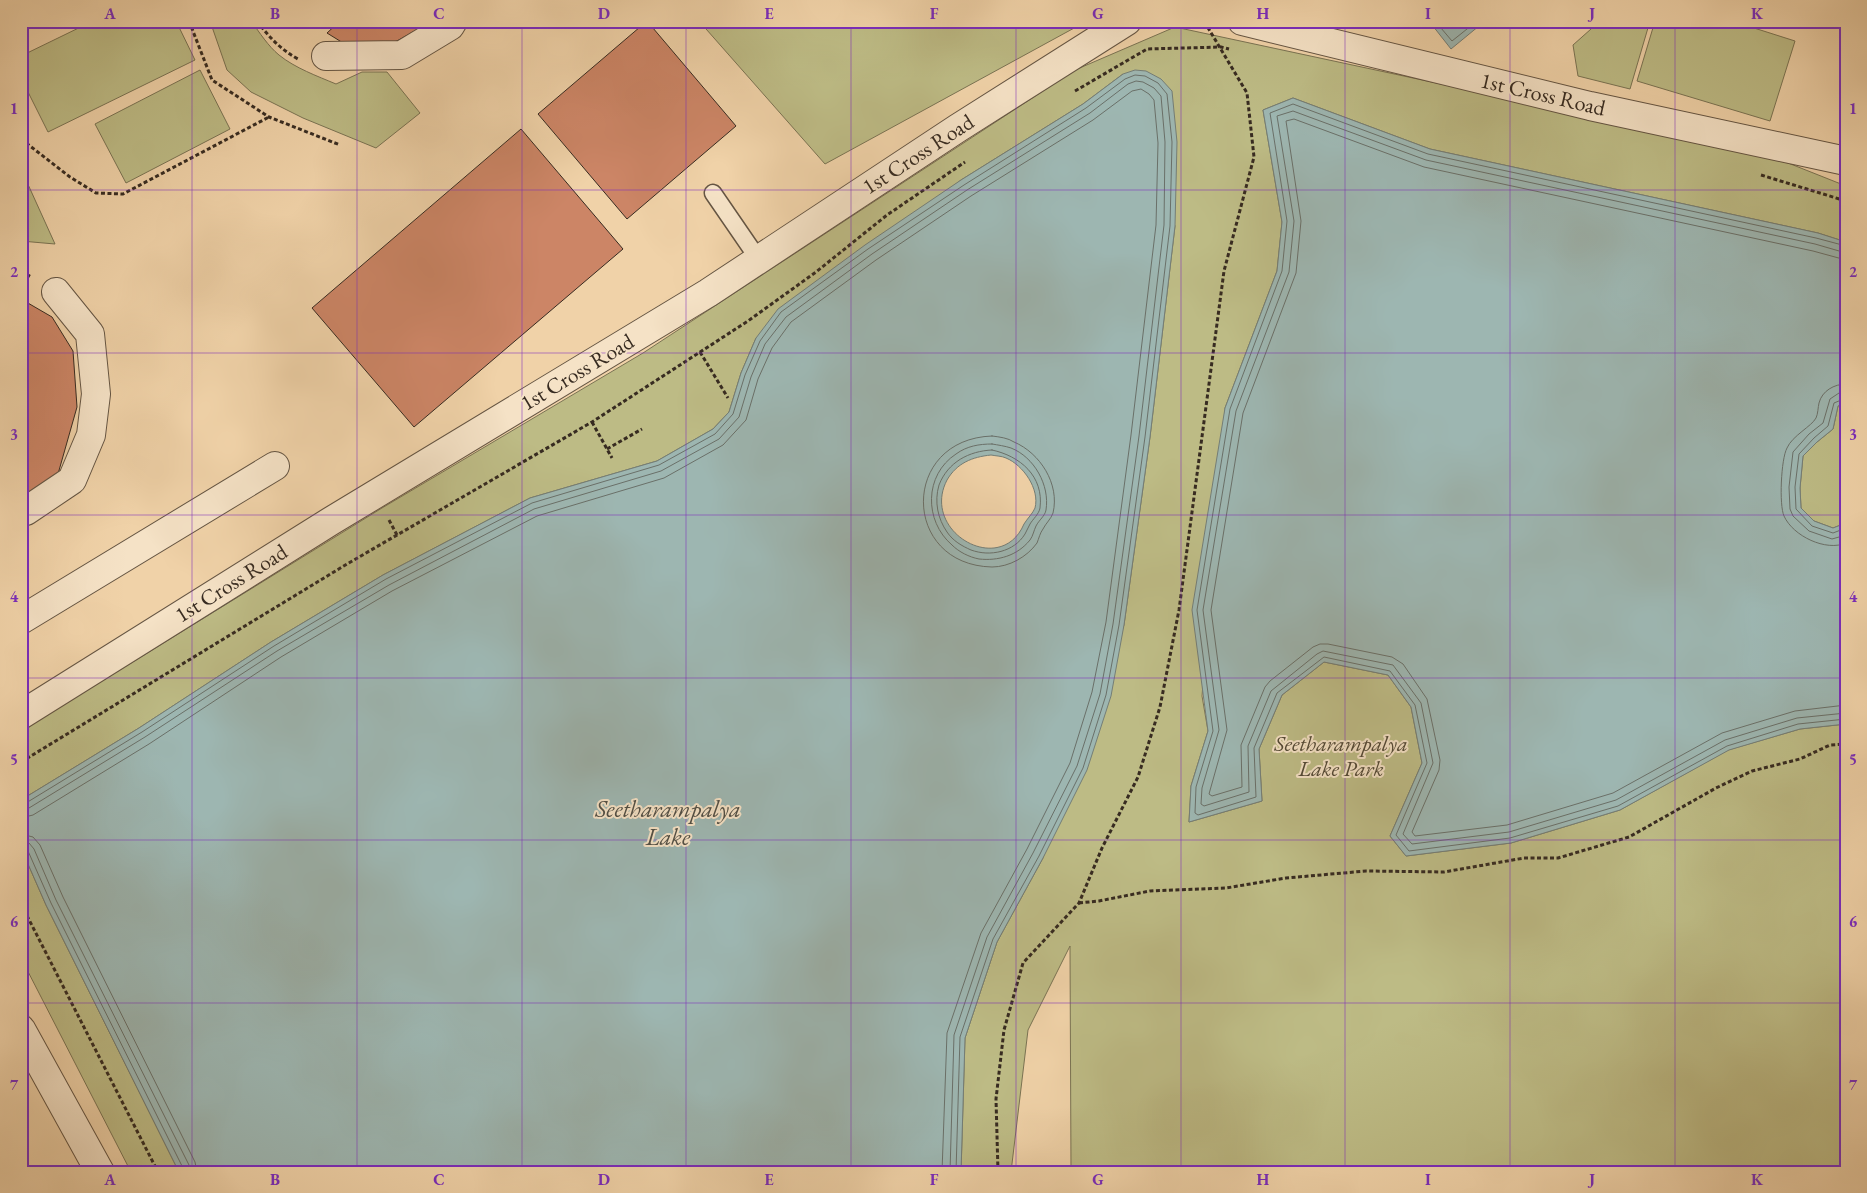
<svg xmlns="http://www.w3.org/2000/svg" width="1867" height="1193" font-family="'EB Garamond',serif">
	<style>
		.green { fill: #bdbb85; stroke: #7a7353 }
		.water { fill: #9db6b1; stroke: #747e77; fill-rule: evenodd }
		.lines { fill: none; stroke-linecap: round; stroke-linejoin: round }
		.shore { stroke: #6a7069; stroke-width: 1 }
		.building { fill: #cc8566; stroke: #372b21 }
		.service-casing { stroke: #655543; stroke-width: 19 }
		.minor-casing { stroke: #655543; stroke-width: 30 }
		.tertiary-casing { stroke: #655543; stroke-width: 30 }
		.path { stroke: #372b21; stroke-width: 3; stroke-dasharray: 4 2.5; stroke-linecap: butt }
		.service { stroke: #f5e2c6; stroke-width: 16 }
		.minor { stroke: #f5e2c6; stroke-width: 28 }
		.tertiary { stroke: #f5e2c6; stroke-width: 28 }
		.grid { fill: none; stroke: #7b2cbf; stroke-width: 1; stroke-opacity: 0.55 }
		.labels { text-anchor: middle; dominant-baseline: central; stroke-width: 4; stroke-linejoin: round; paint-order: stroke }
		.street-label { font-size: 22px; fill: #372b21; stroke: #f5e2c6 }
		.park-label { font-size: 22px; font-style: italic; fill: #524835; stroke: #f5e2c6 }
		.water-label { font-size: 24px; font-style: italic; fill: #504e45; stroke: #f5e2c6 }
		.neatline { fill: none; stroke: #7b2cbf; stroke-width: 2 }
		.grid-label { font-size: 16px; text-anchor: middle; font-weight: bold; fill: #7b2cbf }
	</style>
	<rect width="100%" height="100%" fill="#f0d2a8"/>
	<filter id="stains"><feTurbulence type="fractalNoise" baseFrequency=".004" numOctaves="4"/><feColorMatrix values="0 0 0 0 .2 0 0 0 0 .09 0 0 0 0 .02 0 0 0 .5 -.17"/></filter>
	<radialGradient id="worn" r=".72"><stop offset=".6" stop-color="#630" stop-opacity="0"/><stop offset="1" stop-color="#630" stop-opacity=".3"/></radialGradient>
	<g class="green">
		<polygon points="93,21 176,21 195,60 48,132 21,78 21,56"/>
		<path d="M210,21H251C260,33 268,46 279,55C295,68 317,76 336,84L362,72H387L420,113L376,148L303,118L251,92L227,70Z"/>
		<polygon points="699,21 1087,21 825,164"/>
		<polygon points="1600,21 1650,21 1630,89 1578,76 1573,45"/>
		<polygon points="1655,21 1732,21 1795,41 1770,121 1637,81"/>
		<polygon points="1175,27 1763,153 1846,186 1846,242 1818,233 1430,149 1293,98 1263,110 1282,222 1277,271 1225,408 1202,696 1208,731 1191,786 1189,822 1262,801 1259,749 1282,695 1324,662 1388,675 1411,707 1422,763 1390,836 1406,856 1511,843 1620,810 1728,750 1800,729 1846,724 1846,1172 1071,1172 1070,946 1028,1030 1011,1172 961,1172 965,1038 997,942 1043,858 1124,625 1150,437 1175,226 1123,74 1083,104 961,180 756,338 741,373 729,412 713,429 657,461 530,498 383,575 271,642 139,728 21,800 21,731 382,508 643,353 1075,70"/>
		<polygon points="200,70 230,129 126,183 95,124"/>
		<polygon points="26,180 55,244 21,241 21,181"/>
		<polygon points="1846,402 1846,523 1833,528 1814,521 1801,508 1800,488 1803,456 1817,442 1833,429 1838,406"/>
		<polygon points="21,848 46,905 179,1172 131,1172 21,958"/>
	</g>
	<g class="water">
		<polygon points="1429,21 1485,21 1451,49"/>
		<path d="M1135,70L1146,71L1161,79L1172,91L1177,142L1175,226L1150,437L1124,625L1111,696L1087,770L1043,858L997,942L965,1038L961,1172H179L46,905L21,848V800L139,728L271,642L383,575L530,498L657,461L713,429L729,412L741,373L756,338L778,309L865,245L961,180L1083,104L1123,74ZM991,455C996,456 1002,456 1006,458C1023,465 1040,489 1035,508C1033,513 1027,519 1024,524C1001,578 920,532 947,480C957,463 972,457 991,455Z"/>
		<polygon points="1293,98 1430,149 1818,233 1846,242 1846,402 1838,406 1833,429 1817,442 1803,456 1800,488 1801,508 1814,521 1833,528 1846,523 1846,724 1800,729 1729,750 1620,810 1511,843 1406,856 1390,836 1422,763 1411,707 1388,675 1324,662 1282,695 1259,749 1262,801 1189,822 1191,786 1208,731 1192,610 1225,408 1277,271 1282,222 1263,110"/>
	</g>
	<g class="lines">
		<g class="shore">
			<polyline points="1435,21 1452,41 1477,21"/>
			<polyline points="1846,246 1816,238 1428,154 1293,104 1270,113 1287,221 1282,271 1230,409 1197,610 1213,731 1196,787 1195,813 1198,815 1256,797 1254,748 1277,693 1324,657 1390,671 1415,705 1427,763 1396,835 1409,851 1510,838 1618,806 1727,746 1798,724 1846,719"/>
			<polyline points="1846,253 1815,244 1426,160 1293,111 1277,116 1294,221 1289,272 1236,411 1203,610 1219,730 1202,788 1201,804 1204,806 1249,792 1248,746 1271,691 1317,654 1323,651 1393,665 1421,703 1433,763 1403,834 1412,844 1509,832 1616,800 1725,740 1797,718 1846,713"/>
			<polyline points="1846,260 1813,251 1424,167 1294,119 1286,121 1301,221 1296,273 1243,413 1211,610 1227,730 1209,794 1212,796 1242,787 1241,745 1265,687 1270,681 1313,647 1320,644 1328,644 1392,657 1403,664 1427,699 1440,760 1439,770 1412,832 1415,836 1507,825 1613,793 1722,733 1795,711 1846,705"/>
			<path d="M1846,384C1834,384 1822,391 1819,403C1818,407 1818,414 1816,418C1812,426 1792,436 1787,448C1781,459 1779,505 1784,516C1793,536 1826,552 1846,543"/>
			<polyline points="1846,391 1839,393 1830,399 1823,423 1809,434 1793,452 1789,487 1790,509 1793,516 1809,531 1832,539 1846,535"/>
			<polyline points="1846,398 1834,403 1828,426 1814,438 1799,454 1795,487 1796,509 1812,526 1833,533 1846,528"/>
			<path d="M992,436C1000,437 1008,438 1014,442C1040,453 1060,484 1053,513C1051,519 1046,523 1043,529C1040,533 1039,538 1037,543C1027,557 1009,567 992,567C901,565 900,439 992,436Z"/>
			<path d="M992,444C998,445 1005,446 1011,448C1034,457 1050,485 1046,510C1045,516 1039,520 1036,526C1034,530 1033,536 1030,540C1017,556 998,561 979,559C969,557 959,552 952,545C924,521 924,475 956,454C967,446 979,444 992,444Z"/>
			<path d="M992,450C1020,456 1044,476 1040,508C1039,514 1033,519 1030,524C1028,527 1027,531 1025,534C1014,552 990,557 971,550C962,546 953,541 947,532C938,519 934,502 939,485C948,462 969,451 992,450Z"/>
			<polyline points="21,804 26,803 142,732 274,646 386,579 532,503 659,465 715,434 733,414 745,375 760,341 781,312 868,249 964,185 1086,108 1125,79 1135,75 1145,76 1158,83 1167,94 1172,142 1170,226 1145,437 1119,625 1106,695 1083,768 1039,856 993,939 960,1037 956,1172"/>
			<polyline points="21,810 29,808 145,737 277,651 389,585 534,509 661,471 719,439 739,417 751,377 765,344 786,317 872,254 967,190 1090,113 1128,84 1136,81 1143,82 1154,88 1161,96 1165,142 1164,225 1139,436 1113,624 1100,694 1077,766 1033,853 987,937 954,1035 950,1172"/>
			<polyline points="21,818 33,815 149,744 281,657 392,591 537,516 664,478 723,445 746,420 758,379 772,348 791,322 876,260 971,196 1093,120 1132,91 1141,89 1149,94 1154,100 1158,143 1156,225 1131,435 1106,622 1092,692 1070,763 1027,849 981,933 947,1033 942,1172"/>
			<polyline points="21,834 33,837 40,845 63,897 195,1162 197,1172"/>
			<polyline points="21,842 29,843 34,849 56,900 189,1165 190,1172"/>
			<polyline points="21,848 28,851 51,903 183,1168 184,1172"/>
		</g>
	</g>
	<g class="building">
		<polygon points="340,21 421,21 425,25 397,41 373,48 348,46 327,33"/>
		<polygon points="647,21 736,126 627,219 538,114"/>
		<polygon points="521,129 623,249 414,427 312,308"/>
		<polygon points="21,299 52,317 73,351 77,407 58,474 21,501"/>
	</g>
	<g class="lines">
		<g class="service-casing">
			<polyline id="service" points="713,193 759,260"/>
		</g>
		<g class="minor-casing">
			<g id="minor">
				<polyline points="1242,21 1590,106 1846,161"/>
				<polyline points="326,56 402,55 450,26 453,21"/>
				<polyline points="21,512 26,511 72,480 91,435 96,394 90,334 56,292"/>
				<polyline points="21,620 275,466"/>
				<polyline points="21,715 331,521 708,293 958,128 1127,21"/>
			</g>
		</g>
		<g class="tertiary-casing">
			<polyline id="tertiary" points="21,1029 100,1172"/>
		</g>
		<g class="path">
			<polyline points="189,21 212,80 269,117 340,145"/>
			<path d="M257,21C269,37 280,49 298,59"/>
			<polyline points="1075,91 1147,49 1221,47 1229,49"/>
			<polyline points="21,139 70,177 96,193 123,194 269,117"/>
			<polyline points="1761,175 1846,201"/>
			<polyline points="21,271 31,277"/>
			<polyline points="700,352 728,398"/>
			<polyline points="592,422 612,458"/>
			<polyline points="607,449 642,429"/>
			<polyline points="389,520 397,535"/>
			<polyline points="21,762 347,564 592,422 748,321 816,272 887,215 965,162"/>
			<polyline points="1079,903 1099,901 1150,891 1226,888 1286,878 1366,871 1444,872 1524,858 1558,858 1629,837 1716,788 1752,771 1800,759 1830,745 1846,744"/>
			<polyline points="21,904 158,1172"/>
			<polyline points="998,1172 996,1099 1004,1030 1023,963 1079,903 1102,848 1138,777 1160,707 1179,610 1224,271 1254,157 1247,93 1204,21"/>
		</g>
		<use href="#service" class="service"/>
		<use href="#minor" class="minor"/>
		<use href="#tertiary" class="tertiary"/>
	</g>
	<path class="grid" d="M192,21V1172M357,21V1172M522,21V1172M686,21V1172M851,21V1172M1016,21V1172M1181,21V1172M1345,21V1172M1510,21V1172M1675,21V1172M21,190H1846M21,353H1846M21,515H1846M21,678H1846M21,840H1846M21,1003H1846"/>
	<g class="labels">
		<g class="street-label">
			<text transform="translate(1543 94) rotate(13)">1st Cross Road</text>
			<text transform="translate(918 154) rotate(-33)">1st Cross Road</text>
			<text transform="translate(577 372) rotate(-31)">1st Cross Road</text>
			<text transform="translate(231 583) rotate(-32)">1st Cross Road</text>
		</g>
		<g class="park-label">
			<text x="1341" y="743">Seetharampalya<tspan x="1341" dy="25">Lake Park</tspan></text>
		</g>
		<g class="water-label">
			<text x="668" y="808">Seetharampalya<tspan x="668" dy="28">Lake</tspan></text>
		</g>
	</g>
	<rect width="1867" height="1193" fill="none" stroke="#f0d2a8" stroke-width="55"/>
	<rect x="28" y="28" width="1812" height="1138" class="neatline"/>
	<g class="grid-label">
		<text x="110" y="19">A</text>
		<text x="275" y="19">B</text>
		<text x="439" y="19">C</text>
		<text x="604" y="19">D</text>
		<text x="769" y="19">E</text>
		<text x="934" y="19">F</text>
		<text x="1098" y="19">G</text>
		<text x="1263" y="19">H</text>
		<text x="1428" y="19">I</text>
		<text x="1592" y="19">J</text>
		<text x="1757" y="19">K</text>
		<text x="14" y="114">1</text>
		<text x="1853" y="114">1</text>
		<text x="14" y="277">2</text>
		<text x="1853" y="277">2</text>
		<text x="14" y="440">3</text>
		<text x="1853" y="440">3</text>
		<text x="14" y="602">4</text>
		<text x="1853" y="602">4</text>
		<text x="14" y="765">5</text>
		<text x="1853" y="765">5</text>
		<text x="14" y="927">6</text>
		<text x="1853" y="927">6</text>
		<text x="14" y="1090">7</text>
		<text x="1853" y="1090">7</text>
		<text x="110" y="1185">A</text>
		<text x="275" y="1185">B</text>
		<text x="439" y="1185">C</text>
		<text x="604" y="1185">D</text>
		<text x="769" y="1185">E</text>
		<text x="934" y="1185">F</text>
		<text x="1098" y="1185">G</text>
		<text x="1263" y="1185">H</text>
		<text x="1428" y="1185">I</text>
		<text x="1592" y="1185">J</text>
		<text x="1757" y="1185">K</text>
	</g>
	<rect width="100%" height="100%" filter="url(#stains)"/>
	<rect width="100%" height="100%" fill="url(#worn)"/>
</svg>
